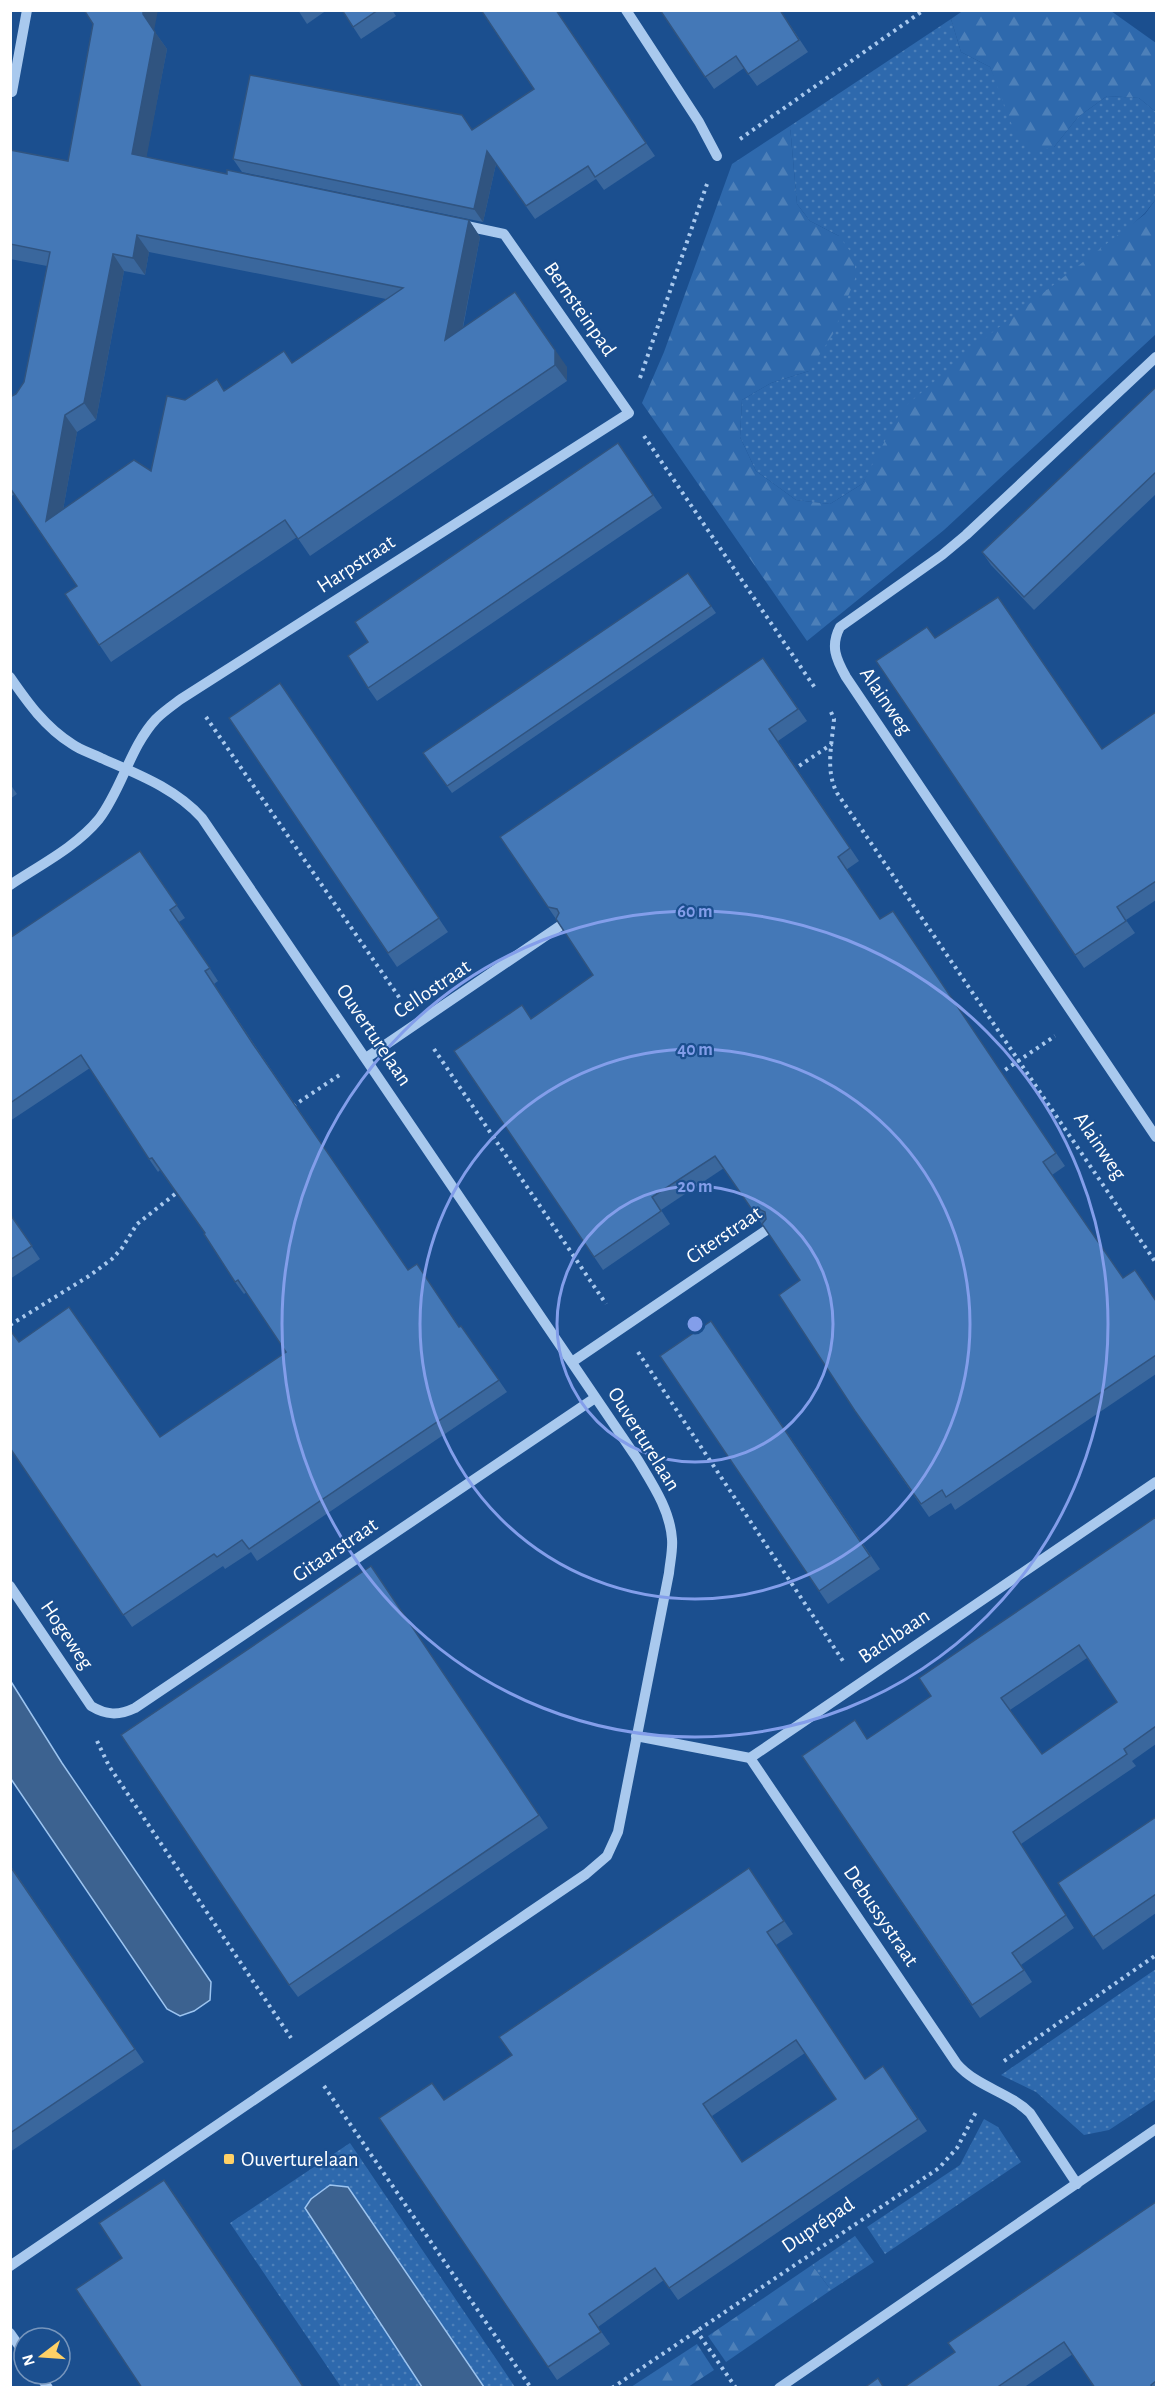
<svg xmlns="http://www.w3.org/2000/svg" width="1167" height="2398" font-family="'Alegreya Sans',sans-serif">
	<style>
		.green { fill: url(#green-dots) }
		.forest { fill: url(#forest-firs) }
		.water { fill: #3c6290; stroke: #9cc4f0; stroke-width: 1.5 }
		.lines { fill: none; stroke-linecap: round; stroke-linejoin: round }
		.path { stroke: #a9c9ee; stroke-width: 4; stroke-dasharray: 3 4.5; stroke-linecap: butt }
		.minor { stroke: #a9c9ee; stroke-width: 10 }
		.wall { fill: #3a679d; fill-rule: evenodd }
		.shaded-wall { fill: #305480 }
		.building { fill: #4478b7; stroke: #305480; stroke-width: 1.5; fill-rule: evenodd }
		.ring { fill: none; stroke: #839eea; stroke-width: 3 }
		.poi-dot { fill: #ffd166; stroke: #1b4f8f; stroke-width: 2 }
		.labels { text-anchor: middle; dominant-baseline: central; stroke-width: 4.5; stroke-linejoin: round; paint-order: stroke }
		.street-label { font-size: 21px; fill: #fff; stroke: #1b4f8f }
		.poi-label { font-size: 21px; fill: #fff; stroke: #1b4f8f; text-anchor: start }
		.centre { fill: #839eea; stroke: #1b4f8f; stroke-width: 3 }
		.ring-label { font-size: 18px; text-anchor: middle; font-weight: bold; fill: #839eea; stroke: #1b4f8f; stroke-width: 4.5; stroke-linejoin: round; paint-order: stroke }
	</style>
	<defs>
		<pattern id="green-dots" width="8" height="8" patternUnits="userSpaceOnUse" patternTransform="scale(1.5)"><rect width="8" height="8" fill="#2e69ad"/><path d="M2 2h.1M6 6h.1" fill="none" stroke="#4d80b9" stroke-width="1.8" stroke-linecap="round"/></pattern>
		<pattern id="forest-firs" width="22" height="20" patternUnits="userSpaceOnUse" patternTransform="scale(1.5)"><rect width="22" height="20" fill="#2e69ad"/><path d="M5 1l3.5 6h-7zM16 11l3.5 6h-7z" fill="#4d80b9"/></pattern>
	</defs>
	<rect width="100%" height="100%" fill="#1b4f8f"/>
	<g class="green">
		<polygon points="951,19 961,52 990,67 1004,98 1054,147 1078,117 1107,96 1139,98 1156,112 1156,199 1145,213 880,454 862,484 830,504 796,500 756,471 740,437 742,400 771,383 809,371 839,236 810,221 797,204 790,126"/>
		<polygon points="1156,1969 1156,2099 1109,2130 1084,2135 1036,2092 1001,2075"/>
		<polygon points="984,2119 998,2127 1021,2162 885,2254 867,2227 960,2165"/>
		<polygon points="350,2143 515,2387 484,2387 348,2187 305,2208 422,2387 341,2387 230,2223"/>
		<polygon points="855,2236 874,2262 831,2290 812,2265"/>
	</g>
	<g class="forest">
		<polygon points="964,10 1111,11 1156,43 1156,112 1139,98 1107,96 1078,117 1054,147 1030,151 1015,133 990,67 961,52 951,19"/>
		<polygon points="790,126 797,204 810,221 839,236 855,258 855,279 833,334 809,371 771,383 742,400 740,437 756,471 796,500 830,504 862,484 902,409 994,331 1145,214 1156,199 1156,334 944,530 807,641 642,403 664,352 732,164"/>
		<polygon points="812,2265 831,2290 726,2362 708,2336"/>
		<polygon points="697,2344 714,2370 688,2387 631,2387"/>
	</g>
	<g class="water">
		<polygon points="10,1680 62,1763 211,1982 210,2000 194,2011 180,2016 167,2009 11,1779"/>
		<polygon points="330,2185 348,2187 484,2387 422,2387 305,2208 311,2199"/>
	</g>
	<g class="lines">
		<g class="path">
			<polyline points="740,139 924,10"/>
			<polyline points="640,378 707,184"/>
			<polyline points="644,436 815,688"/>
			<path d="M831,712L834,719C832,744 825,770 837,793L1156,1263"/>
			<polyline points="206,717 401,1000"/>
			<polyline points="793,770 832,744"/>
			<polyline points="434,1049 606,1304"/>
			<polyline points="999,1074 1055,1036"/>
			<polyline points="293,1106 341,1074"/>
			<polyline points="10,1325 89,1276 112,1259 122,1248 137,1224 179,1191"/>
			<polyline points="638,1352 843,1661"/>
			<polyline points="97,1741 109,1766 291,2038"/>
			<polyline points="1004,2061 1156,1955"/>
			<polyline points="324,2086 531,2388"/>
			<polyline points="696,2330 736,2388"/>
			<polyline points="612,2388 939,2168 957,2148 976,2112"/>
		</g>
		<g class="minor">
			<polyline points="626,10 699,122 717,156"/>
			<polyline points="12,92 27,10"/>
			<path d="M1156,357L966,535L942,555L840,627C830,646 836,659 846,677L1156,1137"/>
			<path d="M10,677C28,703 45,727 72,744C80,750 91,753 101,758C137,774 175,788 202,818L638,1460C653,1485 670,1510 672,1539C673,1550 670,1562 669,1573L618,1832L607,1856L586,1874L527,1914L10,2266"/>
			<path d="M10,885C40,865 76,847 99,819C122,789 130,747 156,719C163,712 173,705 181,699L629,413L504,234L462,225"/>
			<polyline points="366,1058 560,926"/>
			<polyline points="572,1362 768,1229"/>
			<path d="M10,1586L91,1706C106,1715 118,1716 135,1708L595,1398"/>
			<polyline points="636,1736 750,1758 1156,1482"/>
			<path d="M750,1758L957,2064C977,2087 1009,2092 1030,2113L1077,2184"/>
			<polyline points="10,2333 24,2353"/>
			<polyline points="39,2374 48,2388"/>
			<polyline points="779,2388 1156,2129"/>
		</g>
	</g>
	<g class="wall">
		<polygon points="298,10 327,10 307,24"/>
		<polygon points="342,10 392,10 396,16 361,39"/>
		<polygon points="556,10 655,156 604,190 596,179 535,219 496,164 483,222 242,172 233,159 472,130 534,89"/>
		<polygon points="660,10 780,10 808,52 757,86 744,68 714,89"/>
		<path d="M154,31L167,49L146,157L227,174L469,220L480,237L463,328L567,367V381L310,556L297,537L111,662L65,594L77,586L15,494L10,497V397L16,394L24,382L47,266L10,259V150L68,161ZM149,252L386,299L292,363L224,390L185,400L151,471L63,510L77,432L96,420L124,271L145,275Z"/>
		<polygon points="1156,387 1156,494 1034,610 991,565 982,552"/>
		<polygon points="618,443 662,508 377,701 368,688"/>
		<polygon points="688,573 716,613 452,793 423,753"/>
		<polygon points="936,638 1102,749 1156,712 1156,900 1126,920 1135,933 1084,968 876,661"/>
		<polygon points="763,658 807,721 778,741 859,861 846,870 880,919 893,911 1065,1166 1052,1175 1123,1278 1156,1301 1156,1374 955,1510 951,1503 929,1517 855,1411 800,1280 724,1168 661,1210 670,1224 603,1270 454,1051 532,1018 593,975 556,919 500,837"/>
		<polygon points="280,683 448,932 397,967 229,718"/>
		<polygon points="10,784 17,794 10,799"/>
		<polygon points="140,851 185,918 179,922 218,981 214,984 262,1056 408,1270 460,1327 461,1326 507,1392 257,1561 251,1552 225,1569 223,1566 132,1627 10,1448 19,1342 160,1437 286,1352 247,1292 244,1294 235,1282 205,1233 160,1170 158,1172 149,1159 90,1068 10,1121 10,938"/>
		<polygon points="10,1214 40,1259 10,1279"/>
		<polygon points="711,1321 880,1569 828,1604 660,1356"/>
		<path d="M1156,1517V1744L1132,1761L1136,1766L1021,1844L1074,1928L1021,1965L1032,1982L980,2018L802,1756L867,1739L931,1696ZM1087,1658L1117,1702L1042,1754L1010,1710Z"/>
		<polygon points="371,1566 548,1828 298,1997 289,1985"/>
		<polygon points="1156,1817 1156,1913 1103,1950 1058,1883"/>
		<polygon points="10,1865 144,2062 10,2152"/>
		<path d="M749,1868L793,1934L776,1945L865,2079L883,2066L927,2131L678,2300L664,2280L598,2327L610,2344L557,2380L379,2118L444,2100L512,2055ZM805,2053L836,2099L742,2162L712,2116Z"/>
		<polygon points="1156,2202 1156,2388 1095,2388 1073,2354 1023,2388 903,2388 955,2352"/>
	</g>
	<g class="shaded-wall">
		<polygon points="143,10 158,10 154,31 143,14"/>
		<polygon points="155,32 167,49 144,171 132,154"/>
		<polygon points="487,151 496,164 483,222 474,209"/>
		<polygon points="469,220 480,237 457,357 445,340"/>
		<polygon points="137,235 149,252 145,275 133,258"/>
		<polygon points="113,254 124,271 96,420 84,403"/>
		<polygon points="515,292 567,367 567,381 555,365"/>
		<polygon points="65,415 77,432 58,538 46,521"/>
		<polygon points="164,2180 181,2203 305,2388 304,2388"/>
	</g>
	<g class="building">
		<path d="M84,10H143V14L155,32L132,154L227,174V170L469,220L445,340L515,292L555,350V365L298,539L285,520L99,645L65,594L77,586L10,488V397L16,394L24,382L50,252L10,244V150L68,161L93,24ZM137,235L403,288L292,363L284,351L224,391L217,379L185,400L167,396L151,471L134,460L46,521L65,415L84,403L113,254L133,258Z"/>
		<polygon points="342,10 378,10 353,27"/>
		<polygon points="481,10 556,10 646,143 595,177 588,166 526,206 487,151 474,209 233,159 250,75 462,115 472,130 534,89"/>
		<polygon points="660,10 780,10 799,40 748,74 736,56 705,77"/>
		<polygon points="1156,387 1156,472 1024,597 982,552"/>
		<polygon points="618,443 653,495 368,688 348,656 368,642 355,622"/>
		<polygon points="688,573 711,606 447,786 423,753"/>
		<polygon points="998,597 1102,749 1156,712 1156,881 1117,907 1126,921 1075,955 876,661 927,627 935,638"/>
		<polygon points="763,658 798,709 769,729 850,848 838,857 880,919 893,911 1056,1153 1043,1162 1123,1278 1135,1270 1156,1301 1156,1355 946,1497 942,1490 921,1504 855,1411 779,1295 800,1280 762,1224 766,1219 765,1212 759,1209 753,1211 715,1156 652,1197 661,1211 594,1257 454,1051 522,1005 531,1019 593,975 556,919 559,913 557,909 548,907 500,837"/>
		<polygon points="280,683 439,918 388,953 229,718"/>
		<polygon points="140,851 177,905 170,910 210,968 205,971 253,1044 408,1270 417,1264 459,1327 461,1326 499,1380 249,1549 242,1540 217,1557 214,1554 123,1615 10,1448 10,1330 19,1342 69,1307 160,1437 286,1352 238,1280 235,1282 204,1234 205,1233 152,1158 149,1159 81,1055 10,1103 10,938"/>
		<polygon points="10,1214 32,1246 10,1260"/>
		<polygon points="711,1321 870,1556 819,1591 660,1356"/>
		<path d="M1156,1517V1726L1124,1749L1127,1754L1013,1832L1066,1915L1012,1953L1024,1970L972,2005L802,1756L855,1720L867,1739L931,1696L919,1678ZM1079,1645L1117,1702L1042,1754L1001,1698Z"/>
		<polygon points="371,1566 539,1815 289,1985 121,1735"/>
		<polygon points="1156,1817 1156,1894 1093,1937 1058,1883"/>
		<polygon points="10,1866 135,2049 10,2133"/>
		<path d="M749,1868L784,1921L767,1932L865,2079L883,2066L918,2119L669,2288L655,2268L589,2314L601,2332L548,2367L379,2118L432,2083L444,2100L512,2055L499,2037ZM796,2040L836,2099L742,2162L703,2104Z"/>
		<polygon points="164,2180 304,2388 142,2388 76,2289 122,2258 99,2223"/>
		<polygon points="1156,2202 1156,2381 1151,2385 1152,2388 1095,2388 1064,2342 996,2388 903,2388 955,2352 948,2343"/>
		<polygon points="878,2378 884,2388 864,2388"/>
	</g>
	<g class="ring">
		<circle cx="695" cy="1324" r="138"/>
		<circle cx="695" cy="1324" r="275"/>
		<circle cx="695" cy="1324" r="413"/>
	</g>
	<rect class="poi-dot" x="223" y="2153" width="12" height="12" rx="3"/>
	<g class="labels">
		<g class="street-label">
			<text transform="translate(580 309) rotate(55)">Bernsteinpad</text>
			<text transform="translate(356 564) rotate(-33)">Harpstraat</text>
			<text transform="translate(886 701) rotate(56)">Alainweg</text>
			<text transform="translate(432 989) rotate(-34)">Cellostraat</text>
			<text transform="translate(374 1035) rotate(56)">Ouverturelaan</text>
			<text transform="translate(1100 1146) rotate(56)">Alainweg</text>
			<text transform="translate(724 1235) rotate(-34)">Citerstraat</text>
			<text transform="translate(644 1439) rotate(58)">Ouverturelaan</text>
			<text transform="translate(335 1550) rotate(-34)">Gitaarstraat</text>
			<text transform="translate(67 1635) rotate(56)">Hogeweg</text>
			<text transform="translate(894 1636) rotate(-34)">Bachbaan</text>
			<text transform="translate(881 1916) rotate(56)">Debussystraat</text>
			<text transform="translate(818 2225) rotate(-34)">Duprépad</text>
		</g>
		<g class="poi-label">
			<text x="241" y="2159">Ouverturelaan</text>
		</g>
	</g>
	<circle cx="695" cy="1324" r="9" class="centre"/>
	<g class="ring-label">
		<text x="695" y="917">60 m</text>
		<text x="695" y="1055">40 m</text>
		<text x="695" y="1192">20 m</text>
	</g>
	<rect width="1167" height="2398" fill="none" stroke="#ffffff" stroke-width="24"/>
	<g transform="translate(42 2356) rotate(253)"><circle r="28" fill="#1b4f8f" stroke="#7695bc" stroke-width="1.5"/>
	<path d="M0-4.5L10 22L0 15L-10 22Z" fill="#ffd166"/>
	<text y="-9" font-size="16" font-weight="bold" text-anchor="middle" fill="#ffffff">N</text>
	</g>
</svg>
